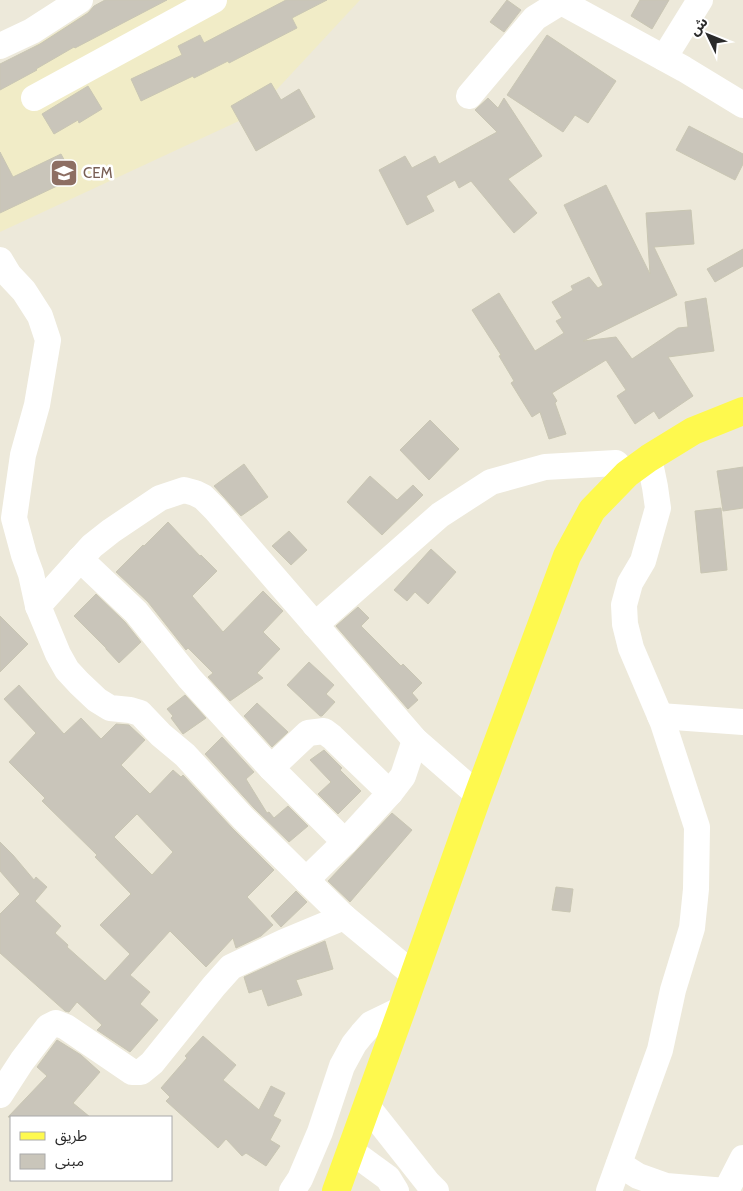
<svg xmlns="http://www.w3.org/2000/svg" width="743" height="1191" font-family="Cabin,'Noto Sans Arabic',sans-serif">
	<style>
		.education { fill: #f1ecc7 }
		.building { fill: #c9c5ba; stroke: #c9c6b3; fill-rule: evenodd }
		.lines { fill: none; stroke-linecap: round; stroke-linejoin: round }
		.minor { stroke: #fff; stroke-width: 26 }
		.major { stroke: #fef94e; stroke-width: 28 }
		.labels { text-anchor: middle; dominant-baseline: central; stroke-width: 5; stroke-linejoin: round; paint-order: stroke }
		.education-label { font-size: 15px; fill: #785e54; stroke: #fff; text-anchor: start }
	</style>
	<rect width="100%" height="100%" fill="#ede9da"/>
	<polygon class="education" points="107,0 360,0 254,114 0,232 0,68"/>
	<g class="building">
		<polygon points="105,0 167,0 75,48 74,47 36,69 37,70 0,90 0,64 40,44 88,13 94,6"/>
		<polygon points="286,0 327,0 292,18 297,28 229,63 228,61 194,78 193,76 141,101 131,79 182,55 178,46 200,35 204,43"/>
		<polygon points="507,0 521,10 504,32 490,22"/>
		<polygon points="640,0 669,0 652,29 631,16"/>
		<polygon points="547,35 616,81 588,123 575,115 563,132 507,95"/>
		<polygon points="271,83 281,100 299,89 315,117 256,151 231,106"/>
		<polygon points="88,86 102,109 79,123 78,120 54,134 42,114"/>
		<polygon points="488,98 498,108 504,98 542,156 508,179 537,213 514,233 471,181 459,188 455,180 426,196 434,211 407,225 379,170 405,156 412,168 435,156 439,164 497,132 475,110"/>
		<polygon points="689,126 743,154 743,164 735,180 676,150"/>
		<polygon points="0,152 13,177 61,154 74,178 0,213"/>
		<polygon points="606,185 650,274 646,213 691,210 694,244 654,247 677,295 583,341 616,337 632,359 678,328 688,327 685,302 706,298 714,351 668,357 693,396 659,419 654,411 635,424 617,396 626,390 606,360 552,393 557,401 555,403 566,434 549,439 540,412 532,417 511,383 514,381 499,356 501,355 472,310 499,293 535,351 564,333 556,321 562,318 552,302 573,290 571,286 589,277 598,288 603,285 564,205"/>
		<polygon points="743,249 743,266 715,282 707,269"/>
		<polygon points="430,420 459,449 429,480 400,450"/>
		<polygon points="244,464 268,497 241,516 214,486"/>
		<polygon points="743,467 743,508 723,511 717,471"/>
		<polygon points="370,476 397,500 413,485 423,495 382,535 347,502"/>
		<polygon points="721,508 727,570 701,573 695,511"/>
		<polygon points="168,522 200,556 201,555 217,571 192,596 223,632 263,591 283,611 263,632 280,649 257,673 263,678 230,701 208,677 213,673 188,648 186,650 148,602 116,572 143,545 144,546"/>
		<polygon points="289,531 307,550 291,565 272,546"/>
		<polygon points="431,549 456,572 428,604 415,592 407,601 394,590"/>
		<polygon points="96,594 125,622 141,642 119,663 106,649 106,648 74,616"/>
		<polygon points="358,607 369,618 361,626 401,666 403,664 422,683 412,693 418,700 408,709 336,626"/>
		<polygon points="0,616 28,644 0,672"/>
		<polygon points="309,662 334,685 326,694 335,702 322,716 320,716 287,685"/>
		<path d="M19,685L64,734L81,718L101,739L116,724L129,725L145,740L121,765L150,794L173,770L181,777L183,775L232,828L274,870L247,897L273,925L261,936L236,948L233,938L206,967L170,931L130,975L150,992L140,1004L158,1020L130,1052L97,1030L102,1025L77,1002L69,1012L65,1011L0,953V914L20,894L0,871V842L13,855L34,880L36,877L47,887L35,901L61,926L55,933L68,945L67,947L105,981L130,954L100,925L131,894L95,857L97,855L42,801L45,798L9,762L36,733L4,699ZM137,814L173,852L152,875L114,837Z"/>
		<polygon points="185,695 206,718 183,734 171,718 173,716 167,709"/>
		<polygon points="257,703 288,732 272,747 244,716"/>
		<polygon points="222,737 254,772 246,779 267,813 269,812 274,818 288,806 308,826 289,842 254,808 205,754"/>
		<polygon points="324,750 342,768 340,770 361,791 338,814 318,794 331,782 310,760"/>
		<polygon points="392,813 412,830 350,902 328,881"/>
		<polygon points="556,887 573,889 570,912 552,910"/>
		<polygon points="296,891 307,902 281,927 271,916"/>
		<polygon points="325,941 333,969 296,980 302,995 268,1006 262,989 249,993 244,977 290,956"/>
		<polygon points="203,1036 236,1065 223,1080 259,1110 271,1086 285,1093 273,1116 281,1120 270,1140 280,1146 266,1166 246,1153 242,1156 226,1139 218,1148 166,1101 170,1097 161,1088 187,1058 185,1056"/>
		<polygon points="57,1040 81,1055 100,1072 73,1103 90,1117 8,1117 47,1076 37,1067"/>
	</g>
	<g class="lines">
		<g class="minor">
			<polyline points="558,0 684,69 743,105"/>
			<polyline points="0,46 32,31 80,0"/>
			<polyline points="664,58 700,0"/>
			<polyline points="469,96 535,18 561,2"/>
			<polyline points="34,98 214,0"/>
			<polyline points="0,260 9,275 24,291 40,316 48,340 37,405 23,455 14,518 24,555 31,574 38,606 58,654 67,670 79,683 97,700 110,708 130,710 140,713 161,735 185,755 243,818 306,880 344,917 414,975"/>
			<polyline points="80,559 136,612 190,679 271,768 345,842"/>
			<polyline points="38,606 92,546 111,531 160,498 184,490 195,493 203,497 215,509 415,740 478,795"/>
			<polyline points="315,625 440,515 491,482 545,467 616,463 627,474"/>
			<polyline points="660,716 743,722"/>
			<polyline points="271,768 308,733 324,731 332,737 390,793"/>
			<polyline points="306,880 345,842 390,793 403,776 415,740"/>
			<polyline points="0,1095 22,1061 48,1027 56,1023 66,1027 132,1072 141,1072 152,1063 214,986 231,967 284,942 344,917"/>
			<polyline points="367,1106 428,1183 436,1191"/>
			<polyline points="351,1151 388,1178 396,1191"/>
			<polyline points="619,1164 638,1176 666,1186 726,1191"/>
			<polyline points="292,1191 300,1179 320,1132 342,1066 354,1044 362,1034 371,1024 402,1009"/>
			<polyline points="609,1191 660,1050 673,990 692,928 696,889 697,827 663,723 631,648 625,624 624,605 630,583 643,561 658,508 655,487 649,458"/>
			<polyline points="726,1191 743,1158"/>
		</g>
		<polyline class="major" points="336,1191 402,1009 414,975 478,795 567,556 592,510 627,474 649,458 693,431 743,411"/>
	</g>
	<defs>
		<g id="school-square" transform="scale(1.4375)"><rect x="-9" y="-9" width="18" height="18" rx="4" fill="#8d6e63" stroke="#fff"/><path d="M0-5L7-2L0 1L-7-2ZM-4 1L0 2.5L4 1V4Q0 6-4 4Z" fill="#fff"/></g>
	</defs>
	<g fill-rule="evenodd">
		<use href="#school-square" x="64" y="173"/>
	</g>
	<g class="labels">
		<g class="education-label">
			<text x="83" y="173">CEM</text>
		</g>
	</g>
	<rect x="10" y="1116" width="162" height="65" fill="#ffffff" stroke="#aaaaaa"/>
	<rect x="20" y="1132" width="25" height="8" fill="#fef94e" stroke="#aaaaaa"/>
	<text x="55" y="1141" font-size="15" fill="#2a2a2a">طريق</text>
	<rect x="20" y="1154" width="25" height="15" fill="#c9c5ba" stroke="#aaaaaa"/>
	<text x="55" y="1166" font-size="15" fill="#2a2a2a">مبنى</text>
	<g transform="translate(708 35) rotate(313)" stroke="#ffffff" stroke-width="4" paint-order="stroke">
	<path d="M0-4L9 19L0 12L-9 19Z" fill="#2a2a2a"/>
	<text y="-8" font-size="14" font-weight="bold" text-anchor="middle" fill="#2a2a2a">ش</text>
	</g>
</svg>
